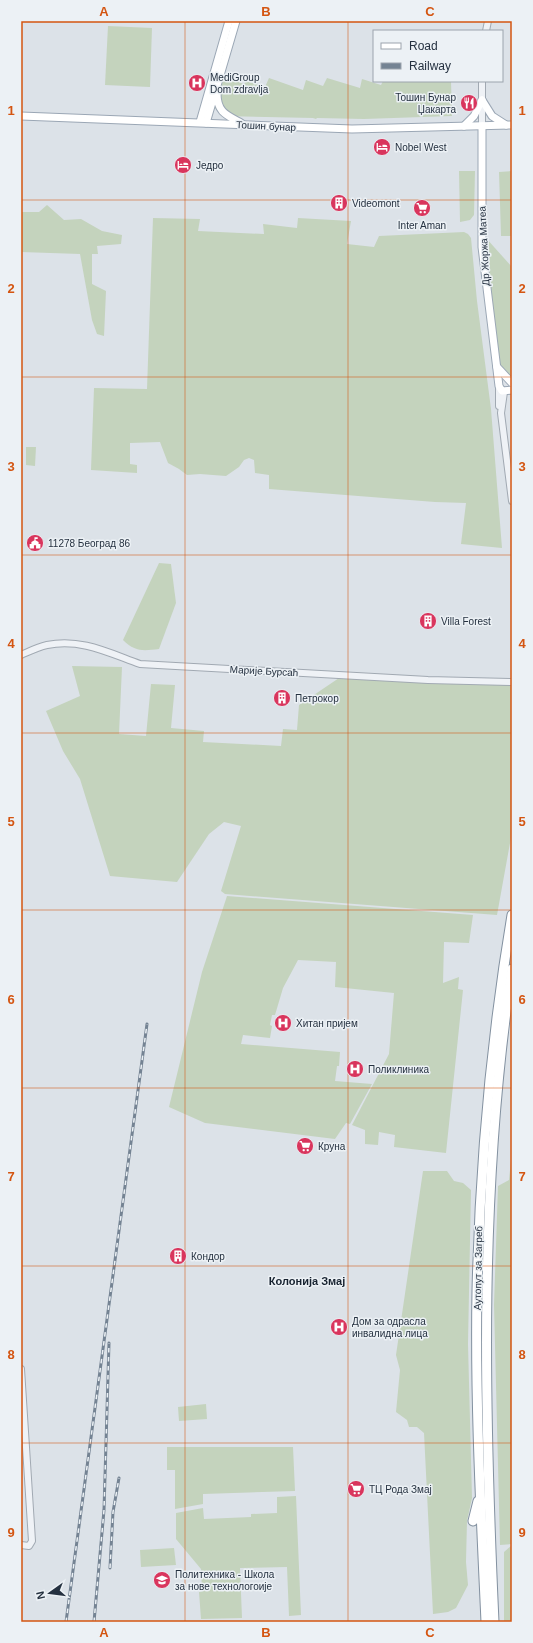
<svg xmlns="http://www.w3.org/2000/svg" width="533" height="1643" font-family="Arial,sans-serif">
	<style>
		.green { fill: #c4d3bd }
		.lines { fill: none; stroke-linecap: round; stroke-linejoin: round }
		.minor-casing { stroke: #a1a9b2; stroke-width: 8 }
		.major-casing { stroke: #9ba7b5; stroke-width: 9 }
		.highway-casing { stroke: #8391a0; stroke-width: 11 }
		.minor { stroke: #eff2f6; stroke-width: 6 }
		.major { stroke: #fff; stroke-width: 7 }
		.highway { stroke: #fff; stroke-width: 9 }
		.rail-casing { stroke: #748393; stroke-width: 3 }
		.rail { stroke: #ecf1f5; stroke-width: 1.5; stroke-dasharray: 4.5; stroke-linecap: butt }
		.grid { fill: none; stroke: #d45511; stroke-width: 1; stroke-opacity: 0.55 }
		.labels { text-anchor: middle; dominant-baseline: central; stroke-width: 3; stroke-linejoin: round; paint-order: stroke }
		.poi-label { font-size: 10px; fill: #253140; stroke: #ecf1f5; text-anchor: start }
		.street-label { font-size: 10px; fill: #253140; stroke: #ecf1f5 }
		.neighbourhood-label { font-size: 11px; font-weight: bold; fill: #172230; stroke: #ecf1f5 }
		.neatline { fill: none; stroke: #d45511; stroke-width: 1.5 }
		.grid-label { font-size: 13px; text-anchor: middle; font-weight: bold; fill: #d45511 }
	</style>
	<rect width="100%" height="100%" fill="#dce2e8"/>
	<g class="green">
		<polygon points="108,26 152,28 150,87 105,85"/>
		<polygon points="224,77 244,84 246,81 265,87 269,78 303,90 306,80 323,86 327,78 360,88 362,79 381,85 383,81 451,81 452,116 364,119 317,118 316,119 313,118 222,116 214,107"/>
		<polygon points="459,171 475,171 474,215 470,220 460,222"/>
		<polygon points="512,171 512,236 501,236 499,172"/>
		<polygon points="47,205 64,220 81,219 102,231 122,235 121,244 97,246 98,254 92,254 92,284 106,291 104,336 97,334 92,320 80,254 21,252 21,212 39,212"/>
		<polygon points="153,218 200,219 198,231 264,234 263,224 297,228 298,218 351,221 347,244 374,247 379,236 464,232 468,234 471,238 477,301 491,409 502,548 461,544 466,503 435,502 269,489 269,475 255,473 254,460 249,458 244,460 239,467 226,476 200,474 187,475 179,469 168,463 160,442 130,443 130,464 137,465 137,473 91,470 94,388 147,389"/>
		<polygon points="486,238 512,267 512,381 500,369 487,262"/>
		<polygon points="26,447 36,447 35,466 26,465"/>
		<path d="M159,563L171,564L176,603L159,649C143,651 135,652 123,640Z"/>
		<polygon points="72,666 122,667 119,734 146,736 151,684 175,685 171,728 204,731 203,742 281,746 283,729 297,730 299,705 339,678 512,682 512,832 497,915 225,894 221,891 241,826 224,822 209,834 177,882 110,876 80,779 63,751 46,711 80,696"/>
		<polygon points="227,896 473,915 469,943 444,942 443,983 459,977 458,989 463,990 446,1153 394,1147 395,1135 379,1132 378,1145 365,1144 365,1130 352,1125 389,1054 394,993 335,987 336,962 298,960 283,988 275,1015 272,1015 270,1025 272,1026 270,1038 243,1035 241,1044 340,1052 339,1066 337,1066 335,1081 372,1084 350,1124 346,1123 335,1139 205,1123 169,1107 202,972"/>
		<polygon points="512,1151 512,1544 500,1545 494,1305 498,1186 509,1180"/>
		<polygon points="423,1171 447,1171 454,1181 463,1183 471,1190 468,1344 472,1498 467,1521 466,1562 468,1585 456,1608 448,1612 433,1614 424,1433 417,1427 409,1427 407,1420 396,1412 400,1370 396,1355"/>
		<polygon points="206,1404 207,1419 179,1421 178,1407"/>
		<polygon points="167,1447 293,1447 295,1491 203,1494 203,1504 175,1509 175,1470 167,1470"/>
		<polygon points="296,1496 301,1615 289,1616 287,1567 240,1568 242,1618 201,1619 199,1592 202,1591 201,1569 176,1539 176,1513 203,1508 204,1519 251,1517 251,1514 277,1513 277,1497"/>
		<polygon points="511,1546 512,1622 504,1622 504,1552"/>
		<polygon points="174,1548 176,1565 141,1567 140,1550"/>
	</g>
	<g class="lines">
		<g class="minor-casing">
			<g id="minor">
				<polyline points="486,31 488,21"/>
				<polyline points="482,81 482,126"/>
				<polyline points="499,388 499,406"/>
				<polyline points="504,392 501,413 512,501"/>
				<path d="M21,655C30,651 38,647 47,645C81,638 109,653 140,664L428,680L512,682"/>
				<polyline points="21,1369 32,1541 29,1546 21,1545"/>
			</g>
		</g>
		<g class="major-casing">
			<g id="major">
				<path d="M217,93C217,112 226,115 241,123"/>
				<polyline points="482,100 492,116 506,125"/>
				<polyline points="21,116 352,129 512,125"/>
				<polyline points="200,122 229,21"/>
				<polyline points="206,123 236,21"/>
				<polyline points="464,126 474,116 482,100"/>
				<polyline points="482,126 482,247 499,386 502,391 512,390"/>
				<polyline points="497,367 512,383"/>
			</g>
		</g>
		<g class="highway-casing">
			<g id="highway">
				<polyline points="473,1521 478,1501"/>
				<path d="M486,1622C481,1512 475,1401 477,1291C480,1165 491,1040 512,915"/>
				<path d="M494,1622C484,1404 479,1185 512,969"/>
			</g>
		</g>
		<use href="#minor" class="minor"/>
		<use href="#major" class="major"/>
		<use href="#highway" class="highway"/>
		<g class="rail-casing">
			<g id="rail">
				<polyline points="110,1568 113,1512 119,1478"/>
				<polyline points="66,1622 147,1024"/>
				<polyline points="94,1622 104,1510 109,1343"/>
			</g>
		</g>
		<use href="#rail" class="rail"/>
	</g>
	<path class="grid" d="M185,21V1622M348,21V1622M21,200H512M21,377H512M21,555H512M21,733H512M21,910H512M21,1088H512M21,1266H512M21,1443H512"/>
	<defs>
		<g id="hospital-disc" transform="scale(0.9)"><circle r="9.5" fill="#d9355d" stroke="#ecf1f5"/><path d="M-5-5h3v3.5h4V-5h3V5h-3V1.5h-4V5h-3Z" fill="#fff"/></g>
		<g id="restaurant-disc" transform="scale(0.9)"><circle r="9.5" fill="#d9355d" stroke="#ecf1f5"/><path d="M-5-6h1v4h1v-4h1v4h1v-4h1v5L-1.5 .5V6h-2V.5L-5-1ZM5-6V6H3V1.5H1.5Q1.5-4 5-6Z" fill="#fff"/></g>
		<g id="hotel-disc" transform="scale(0.9)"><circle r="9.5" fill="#d9355d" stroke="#ecf1f5"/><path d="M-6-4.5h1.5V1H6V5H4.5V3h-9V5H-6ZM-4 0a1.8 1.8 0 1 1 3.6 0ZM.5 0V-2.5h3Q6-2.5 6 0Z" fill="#fff"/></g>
		<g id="building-disc" transform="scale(0.9)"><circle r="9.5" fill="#d9355d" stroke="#ecf1f5"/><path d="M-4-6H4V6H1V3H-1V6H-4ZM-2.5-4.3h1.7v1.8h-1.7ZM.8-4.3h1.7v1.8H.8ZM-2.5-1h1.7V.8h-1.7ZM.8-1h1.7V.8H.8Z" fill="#fff"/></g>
		<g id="supermarket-disc" transform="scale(0.9)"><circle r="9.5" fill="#d9355d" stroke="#ecf1f5"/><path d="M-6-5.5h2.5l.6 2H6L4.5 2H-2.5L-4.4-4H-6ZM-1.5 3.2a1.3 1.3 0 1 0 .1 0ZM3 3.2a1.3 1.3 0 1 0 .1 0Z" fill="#fff"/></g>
		<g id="civic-disc" transform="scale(0.9)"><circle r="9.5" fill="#d9355d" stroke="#ecf1f5"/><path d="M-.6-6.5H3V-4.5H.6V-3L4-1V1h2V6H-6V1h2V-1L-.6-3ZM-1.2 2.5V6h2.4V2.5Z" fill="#fff"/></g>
		<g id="school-disc" transform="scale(0.9)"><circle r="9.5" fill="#d9355d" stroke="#ecf1f5"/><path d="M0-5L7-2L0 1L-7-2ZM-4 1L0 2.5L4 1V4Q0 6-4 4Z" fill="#fff"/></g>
	</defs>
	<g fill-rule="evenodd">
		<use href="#hospital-disc" x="197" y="83"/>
		<use href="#restaurant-disc" x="469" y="103"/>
		<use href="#hotel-disc" x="382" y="147"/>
		<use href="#hotel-disc" x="183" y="165"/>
		<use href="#building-disc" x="339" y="203"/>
		<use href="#supermarket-disc" x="422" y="208"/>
		<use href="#civic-disc" x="35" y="543"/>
		<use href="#building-disc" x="428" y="621"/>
		<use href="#building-disc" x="282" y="698"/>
		<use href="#hospital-disc" x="283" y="1023"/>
		<use href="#hospital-disc" x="355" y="1069"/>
		<use href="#supermarket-disc" x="305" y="1146"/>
		<use href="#building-disc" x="178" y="1256"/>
		<use href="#hospital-disc" x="339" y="1327"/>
		<use href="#supermarket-disc" x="356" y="1489"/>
		<use href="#school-disc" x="162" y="1580"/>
	</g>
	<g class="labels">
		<g class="poi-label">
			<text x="210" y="77">MediGroup<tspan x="210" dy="12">Dom zdravlja</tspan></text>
			<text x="456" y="97" text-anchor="end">Тошин Бунар<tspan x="456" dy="12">Џакарта</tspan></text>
			<text x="395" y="147">Nobel West</text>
			<text x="196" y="165">Једро</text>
			<text x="352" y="203">Videomont</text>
			<text x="422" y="225" text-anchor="middle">Inter Aman</text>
			<text x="48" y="543">11278 Београд 86</text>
			<text x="441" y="621">Villa Forest</text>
			<text x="295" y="698">Петрокор</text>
			<text x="296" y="1023">Хитан пријем</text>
			<text x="368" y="1069">Поликлиника</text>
			<text x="318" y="1146">Круна</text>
			<text x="191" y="1256">Кондор</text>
			<text x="352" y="1321">Дом за одрасла<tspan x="352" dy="12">инвалидна лица</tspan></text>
			<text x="369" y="1489">ТЦ Рода Змај</text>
			<text x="175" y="1574">Политехника - Школа<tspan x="175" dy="12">за нове технологоије</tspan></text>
		</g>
		<g class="street-label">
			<text transform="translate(266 126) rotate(3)">Тошин бунар</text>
			<text transform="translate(484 246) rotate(-93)">Др Жоржа Матеа</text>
			<text transform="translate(264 671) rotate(3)">Марије Бурсаћ</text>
			<text transform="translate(478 1268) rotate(-89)">Аутопут за Загреб</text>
		</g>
		<g class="neighbourhood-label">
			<text x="307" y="1281">Колонија Змај</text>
		</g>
	</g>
	<rect width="533" height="1643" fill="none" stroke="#ecf1f5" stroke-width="44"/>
	<rect x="373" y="30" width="130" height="52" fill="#ecf1f5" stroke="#9ca4ad"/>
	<rect x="381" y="43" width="20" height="6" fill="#ffffff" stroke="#9ca4ad"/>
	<text x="409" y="50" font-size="12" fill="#253140">Road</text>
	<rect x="381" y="63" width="20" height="6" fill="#748393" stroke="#9ca4ad"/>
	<text x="409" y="70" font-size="12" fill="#253140">Railway</text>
	<g transform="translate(50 1593) rotate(256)" stroke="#ecf1f5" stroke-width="3" paint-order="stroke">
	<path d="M0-3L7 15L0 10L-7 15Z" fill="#253140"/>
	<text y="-6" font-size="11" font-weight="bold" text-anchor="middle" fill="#253140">N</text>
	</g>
	<rect x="22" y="22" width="489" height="1599" class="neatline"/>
	<g class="grid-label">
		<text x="104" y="16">A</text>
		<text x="266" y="16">B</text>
		<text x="430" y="16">C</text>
		<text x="11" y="115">1</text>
		<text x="522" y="115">1</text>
		<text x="11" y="293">2</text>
		<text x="522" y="293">2</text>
		<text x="11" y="471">3</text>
		<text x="522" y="471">3</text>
		<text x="11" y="648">4</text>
		<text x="522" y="648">4</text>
		<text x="11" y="826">5</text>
		<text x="522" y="826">5</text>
		<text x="11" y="1004">6</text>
		<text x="522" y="1004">6</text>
		<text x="11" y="1181">7</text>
		<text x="522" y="1181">7</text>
		<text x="11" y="1359">8</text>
		<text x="522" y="1359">8</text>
		<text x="11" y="1537">9</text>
		<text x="522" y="1537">9</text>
		<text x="104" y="1637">A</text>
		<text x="266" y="1637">B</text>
		<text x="430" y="1637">C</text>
	</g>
</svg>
